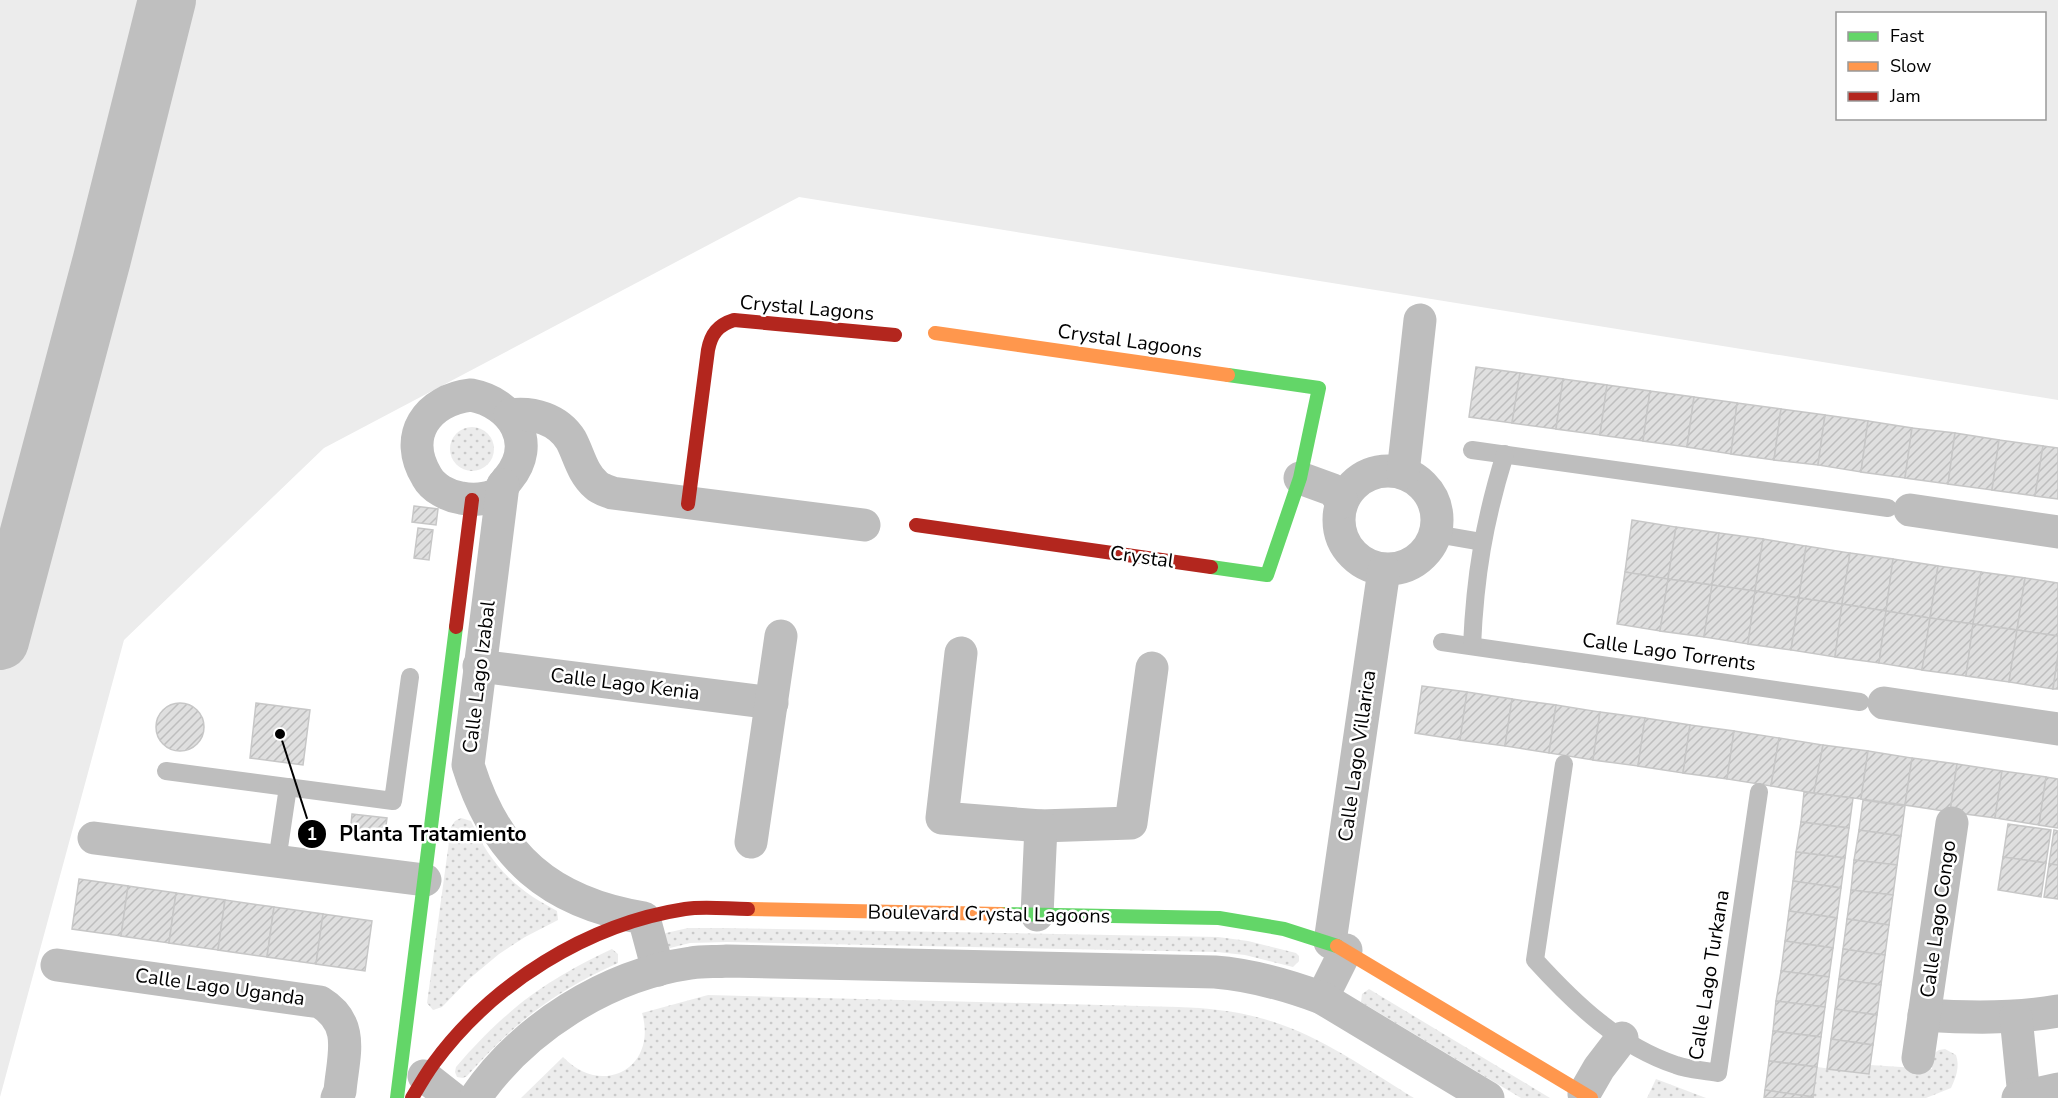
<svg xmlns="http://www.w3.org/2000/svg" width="2058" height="1098" font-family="'Nunito Sans',sans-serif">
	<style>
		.grass { fill: url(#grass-dots) }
		.park { fill: #ececec; fill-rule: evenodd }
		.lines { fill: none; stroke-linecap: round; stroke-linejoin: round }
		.river { stroke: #bfbfbf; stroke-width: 58 }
		.building { fill: url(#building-hatch); stroke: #c7c7c7; stroke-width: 1.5 }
		.lane { stroke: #bebebe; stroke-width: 18 }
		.street { stroke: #bebebe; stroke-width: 33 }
		.fast { stroke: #63d668; stroke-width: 14 }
		.slow { stroke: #ff974d; stroke-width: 14 }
		.jam { stroke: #b3261e; stroke-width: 14 }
		.labels { text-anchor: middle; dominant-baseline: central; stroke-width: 5; stroke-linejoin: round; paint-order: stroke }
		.street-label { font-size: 20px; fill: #000; stroke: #fff }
		.leader { fill: none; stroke: #000; stroke-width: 2 }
		.callout-dot { fill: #000; stroke: #fff; stroke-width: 2 }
		.mark-label { font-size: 18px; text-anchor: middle; font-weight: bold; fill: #fff }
		.callout-label { font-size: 21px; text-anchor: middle; font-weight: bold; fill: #000; stroke: #fff; stroke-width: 5; stroke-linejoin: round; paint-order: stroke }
	</style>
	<defs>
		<pattern id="grass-dots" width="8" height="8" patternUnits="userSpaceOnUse" patternTransform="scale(1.5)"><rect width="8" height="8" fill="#ececec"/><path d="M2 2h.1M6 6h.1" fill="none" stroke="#c9c9c9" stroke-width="1.8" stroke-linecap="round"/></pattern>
		<pattern id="building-hatch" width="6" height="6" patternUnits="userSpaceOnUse" patternTransform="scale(1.5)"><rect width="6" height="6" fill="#dfdfdf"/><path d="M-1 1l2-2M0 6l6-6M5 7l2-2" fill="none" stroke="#bebebe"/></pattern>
	</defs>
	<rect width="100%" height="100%" fill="#fff"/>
	<g class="grass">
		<circle cx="472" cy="449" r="22"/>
		<path d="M461,818L471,821C485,853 504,878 533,897C540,902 549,906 557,911L558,920L525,937L499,954L469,979L442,1007L433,1010L427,1003L451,827L455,821Z"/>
		<polygon points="688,928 727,928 1218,937 1248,941 1296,953 1299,956 1299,961 1293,967 1245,955 1217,952 727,942 690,943 670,948 665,946 663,937 666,933"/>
		<path d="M612,949L618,954V963C553,992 514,1023 467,1076L463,1078L457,1077L455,1072L456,1067C505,1010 544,981 612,949Z"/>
		<polygon points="1369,989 1550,1098 1521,1098 1361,1002 1362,994"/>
		<path d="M708,995L1178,1007C1208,1008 1236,1011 1264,1019C1318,1034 1366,1069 1414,1098H521L563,1057C602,1098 658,1068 642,1013Z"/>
		<path d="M1945,1049L1956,1055C1960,1067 1956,1077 1951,1088L1926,1098H1813L1817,1067L1869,1074L1870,1065L1932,1069L1933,1054L1939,1050Z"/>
		<polygon points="1656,1079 1706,1098 1647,1098"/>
	</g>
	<path class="park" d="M0,0H2058V400L799,197L324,448L124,640L0,1097ZM1838,14H2044V118H1838Z"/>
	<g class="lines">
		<polyline class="river" points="0,641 102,259 167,0"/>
	</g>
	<g class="building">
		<polygon points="1476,367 1520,373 1512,423 1469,417"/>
		<polygon points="1520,373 1563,379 1556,429 1512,423"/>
		<polygon points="1563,379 1607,385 1600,435 1556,429"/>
		<polygon points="1607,385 1650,391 1643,441 1600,435"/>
		<polygon points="1650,391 1694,397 1687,447 1643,441"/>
		<polygon points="1694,397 1737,403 1731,454 1687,447"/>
		<polygon points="1737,403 1781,409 1774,460 1731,454"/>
		<polygon points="1781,409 1825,415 1818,465 1774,460"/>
		<polygon points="1825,415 1868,421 1861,472 1818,465"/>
		<polygon points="1868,421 1912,428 1905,478 1861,472"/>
		<polygon points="1912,428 1955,433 1948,484 1905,478"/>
		<polygon points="1955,433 1999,440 1992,490 1948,484"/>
		<polygon points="1999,440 2043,446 2035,496 1992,490"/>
		<polygon points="2043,446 2058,448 2058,499 2035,496"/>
		<polygon points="414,506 438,509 436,525 412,522"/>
		<polygon points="1632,520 1676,527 1668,579 1625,572"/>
		<polygon points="1676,527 1719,533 1712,585 1668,579"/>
		<polygon points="418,528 433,530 429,560 414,558"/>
		<polygon points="1719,533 1763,539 1755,591 1712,585"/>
		<polygon points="1763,539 1806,546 1799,598 1755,591"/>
		<polygon points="1806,546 1850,553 1842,604 1799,598"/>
		<polygon points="1850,553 1893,559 1886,611 1842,604"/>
		<polygon points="1893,559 1938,566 1930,618 1886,611"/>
		<polygon points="1938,566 1981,572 1973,624 1930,618"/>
		<polygon points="1625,572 1668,579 1660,631 1617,624"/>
		<polygon points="1981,572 2025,578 2017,630 1973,624"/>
		<polygon points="2025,578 2058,583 2058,636 2017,630"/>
		<polygon points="1668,579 1712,585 1704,637 1660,631"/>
		<polygon points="1712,585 1755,591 1748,644 1704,637"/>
		<polygon points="1755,591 1799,598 1791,650 1748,644"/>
		<polygon points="1799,598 1842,604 1835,657 1791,650"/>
		<polygon points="1842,604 1886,611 1879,663 1835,657"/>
		<polygon points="1886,611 1930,618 1922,670 1879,663"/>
		<polygon points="1930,618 1973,624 1966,676 1922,670"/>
		<polygon points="1973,624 2017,630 2009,682 1966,676"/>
		<polygon points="2017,630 2058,636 2058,655 2053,689 2009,682"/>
		<polygon points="2058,655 2058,689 2053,689"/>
		<polygon points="1422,686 1467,692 1460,740 1415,733"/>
		<polygon points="1467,692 1512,699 1505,746 1460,740"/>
		<polygon points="1512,699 1556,705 1549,753 1505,746"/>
		<circle cx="180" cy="727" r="24"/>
		<polygon points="256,703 310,710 303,765 250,758"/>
		<polygon points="1556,705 1600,712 1593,760 1549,753"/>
		<polygon points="1600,712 1645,718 1638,766 1593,760"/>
		<polygon points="1645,718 1690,725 1683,773 1638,766"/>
		<polygon points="1690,725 1734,731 1727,779 1683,773"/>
		<polygon points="1734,731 1779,738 1771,786 1727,779"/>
		<polygon points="1779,738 1823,745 1814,793 1771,786"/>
		<polygon points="1823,745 1868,751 1861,799 1814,793"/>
		<polygon points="1868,751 1912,758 1905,805 1861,799"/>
		<polygon points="1912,758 1957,764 1950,812 1905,805"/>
		<polygon points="1957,764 2002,771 1995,818 1950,812"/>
		<polygon points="2002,771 2046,777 2039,825 1995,818"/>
		<polygon points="2046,777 2058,779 2058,828 2039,825"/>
		<polygon points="1804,792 1853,798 1849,828 1801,822"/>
		<polygon points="1863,800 1905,806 1901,836 1859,830"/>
		<polygon points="352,814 387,818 384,840 350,835"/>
		<polygon points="1801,822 1849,828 1845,858 1796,852"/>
		<polygon points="2008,824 2051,830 2046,863 2003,857"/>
		<polygon points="1859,830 1901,836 1897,865 1854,860"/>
		<polygon points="2054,830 2058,831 2058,865 2049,864"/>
		<polygon points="1796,852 1845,858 1841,888 1793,881"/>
		<polygon points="2003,857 2046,863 2041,897 1998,890"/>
		<polygon points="1854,860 1897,865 1893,895 1851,890"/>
		<polygon points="2049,864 2058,865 2058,899 2044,897"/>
		<polygon points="79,879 128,886 121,936 72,929"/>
		<polygon points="1793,881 1841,888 1837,918 1789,911"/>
		<polygon points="128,886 176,893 169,943 121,936"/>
		<polygon points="1851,890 1893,895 1889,925 1847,919"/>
		<polygon points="176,893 225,900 218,950 169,943"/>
		<polygon points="225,900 274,907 267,957 218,950"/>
		<polygon points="274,907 323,914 316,964 267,957"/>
		<polygon points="1789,911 1837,918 1833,948 1785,941"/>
		<polygon points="323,914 372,921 365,971 316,964"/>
		<polygon points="1847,919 1889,925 1885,955 1843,949"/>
		<polygon points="1785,941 1833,948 1829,977 1781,971"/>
		<polygon points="1843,949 1885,955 1881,985 1839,979"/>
		<polygon points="1781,971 1829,977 1825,1007 1776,1001"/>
		<polygon points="1839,979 1881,985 1877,1015 1835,1009"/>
		<polygon points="1776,1001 1825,1007 1821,1037 1773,1031"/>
		<polygon points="1835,1009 1877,1015 1873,1045 1831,1039"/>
		<polygon points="1773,1031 1821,1037 1817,1067 1769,1061"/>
		<polygon points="1831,1039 1873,1045 1869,1074 1827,1069"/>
		<polygon points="1769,1061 1817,1067 1813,1097 1765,1090"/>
		<polygon points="1765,1090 1813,1097 1813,1098 1764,1098"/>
	</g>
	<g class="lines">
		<g class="lane">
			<polyline points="1472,450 1888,508"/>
			<polyline points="1436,534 1482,542"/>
			<polyline points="1442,642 1860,702"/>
			<path d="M1472,646C1475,576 1484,522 1505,454"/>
			<path d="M1564,764L1535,960C1575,1004 1619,1046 1676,1065C1689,1070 1704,1070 1718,1073L1759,792"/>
			<polyline points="166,771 393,801 410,677"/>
			<polyline points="277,861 288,787"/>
		</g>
		<g class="street">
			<path d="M471,395C513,403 538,443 508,479C504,483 501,491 497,494C487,500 471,500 461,498C448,496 433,488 427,477C402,436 427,400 471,395Z"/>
			<path d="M510,415C533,412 558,419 571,440C579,455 582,473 596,485C600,489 607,491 612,493L864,525"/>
			<circle cx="1388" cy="520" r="49"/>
			<polyline points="1403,473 1420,320"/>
			<polyline points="1300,478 1333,490 1342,502"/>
			<path d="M503,485L468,765C496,856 550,903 644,918L658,970"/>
			<polyline points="1910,510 2058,532"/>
			<polyline points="961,653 942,818 1041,826 1131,823 1152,668"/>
			<polyline points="479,666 772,703"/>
			<polyline points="1884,703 2058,729"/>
			<polyline points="94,838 425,880"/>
			<polyline points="751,842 781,636"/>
			<polyline points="1037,915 1041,826"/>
			<polyline points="1330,942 1384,570"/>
			<path d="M57,965L320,1002C356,1024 343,1056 340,1091L337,1098"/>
			<polyline points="1322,998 1346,950"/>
			<path d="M1924,1015C1969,1018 2014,1019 2058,1011"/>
			<polyline points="2016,1017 2024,1096"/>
			<polyline points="1918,1058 1952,823"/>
			<polyline points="424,1076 452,1098"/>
			<polyline points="1584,1094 1599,1068 1622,1038"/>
			<path d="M475,1098C523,1028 607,975 691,963C703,961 715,962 727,961L1215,972C1253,975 1287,985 1322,998L1488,1098"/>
			<polyline points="2018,1098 2058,1089"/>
		</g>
		<g class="fast">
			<polyline points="1211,567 1267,575 1300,478 1319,388 1228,375"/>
			<polyline points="1001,914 1219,918 1284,929 1337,946"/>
			<polyline points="397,1098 456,627"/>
		</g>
		<g class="slow">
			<polyline points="935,333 1228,375"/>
			<polyline points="748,909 1001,914"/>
			<polyline points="1337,946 1591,1098"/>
		</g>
		<g class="jam">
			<path d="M688,504L708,350C711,334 718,325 734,320L895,335"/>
			<polyline points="916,525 1211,567"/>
			<polyline points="456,627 472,500"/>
			<path d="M412,1098C419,1086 426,1074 434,1063C492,984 587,924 685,909C705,906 728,909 748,909"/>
		</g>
	</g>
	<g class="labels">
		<g class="street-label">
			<text transform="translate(807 308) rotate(5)">Crystal Lagons</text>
			<text transform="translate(1130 341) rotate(8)">Crystal Lagoons</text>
			<text transform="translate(1142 557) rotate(8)">Crystal</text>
			<text transform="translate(1669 652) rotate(8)">Calle Lago Torrents</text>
			<text transform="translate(479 677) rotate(-83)">Calle Lago Izabal</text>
			<text transform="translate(625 684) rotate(7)">Calle Lago Kenia</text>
			<text transform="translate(1357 756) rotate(-82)">Calle Lago Villarica</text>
			<text transform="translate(989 914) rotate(1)">Boulevard Crystal Lagoons</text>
			<text transform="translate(1938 919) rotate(-82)">Calle Lago Congo</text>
			<text transform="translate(1709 975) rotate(-81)">Calle Lago Turkana</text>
			<text transform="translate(220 987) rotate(8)">Calle Lago Uganda</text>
		</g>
	</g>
	<path class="leader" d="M280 734L312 834"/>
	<g class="callout-dot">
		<circle cx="280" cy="734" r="6"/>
		<circle cx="312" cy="834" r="15"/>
	</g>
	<g class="mark-label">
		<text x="312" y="840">1</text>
	</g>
	<g class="callout-label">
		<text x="433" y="841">Planta Tratamiento</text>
	</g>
	<rect x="1836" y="12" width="210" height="108" fill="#ffffff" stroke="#999999" stroke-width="1.5"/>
	<rect x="1848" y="32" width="30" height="9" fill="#63d668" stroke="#999999" stroke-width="1.5"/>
	<text x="1890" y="42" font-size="18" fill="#000000">Fast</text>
	<rect x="1848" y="62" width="30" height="9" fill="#ff974d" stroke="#999999" stroke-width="1.5"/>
	<text x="1890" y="72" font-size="18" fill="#000000">Slow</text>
	<rect x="1848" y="92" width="30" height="9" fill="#b3261e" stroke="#999999" stroke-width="1.5"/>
	<text x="1890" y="102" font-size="18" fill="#000000">Jam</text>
</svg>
